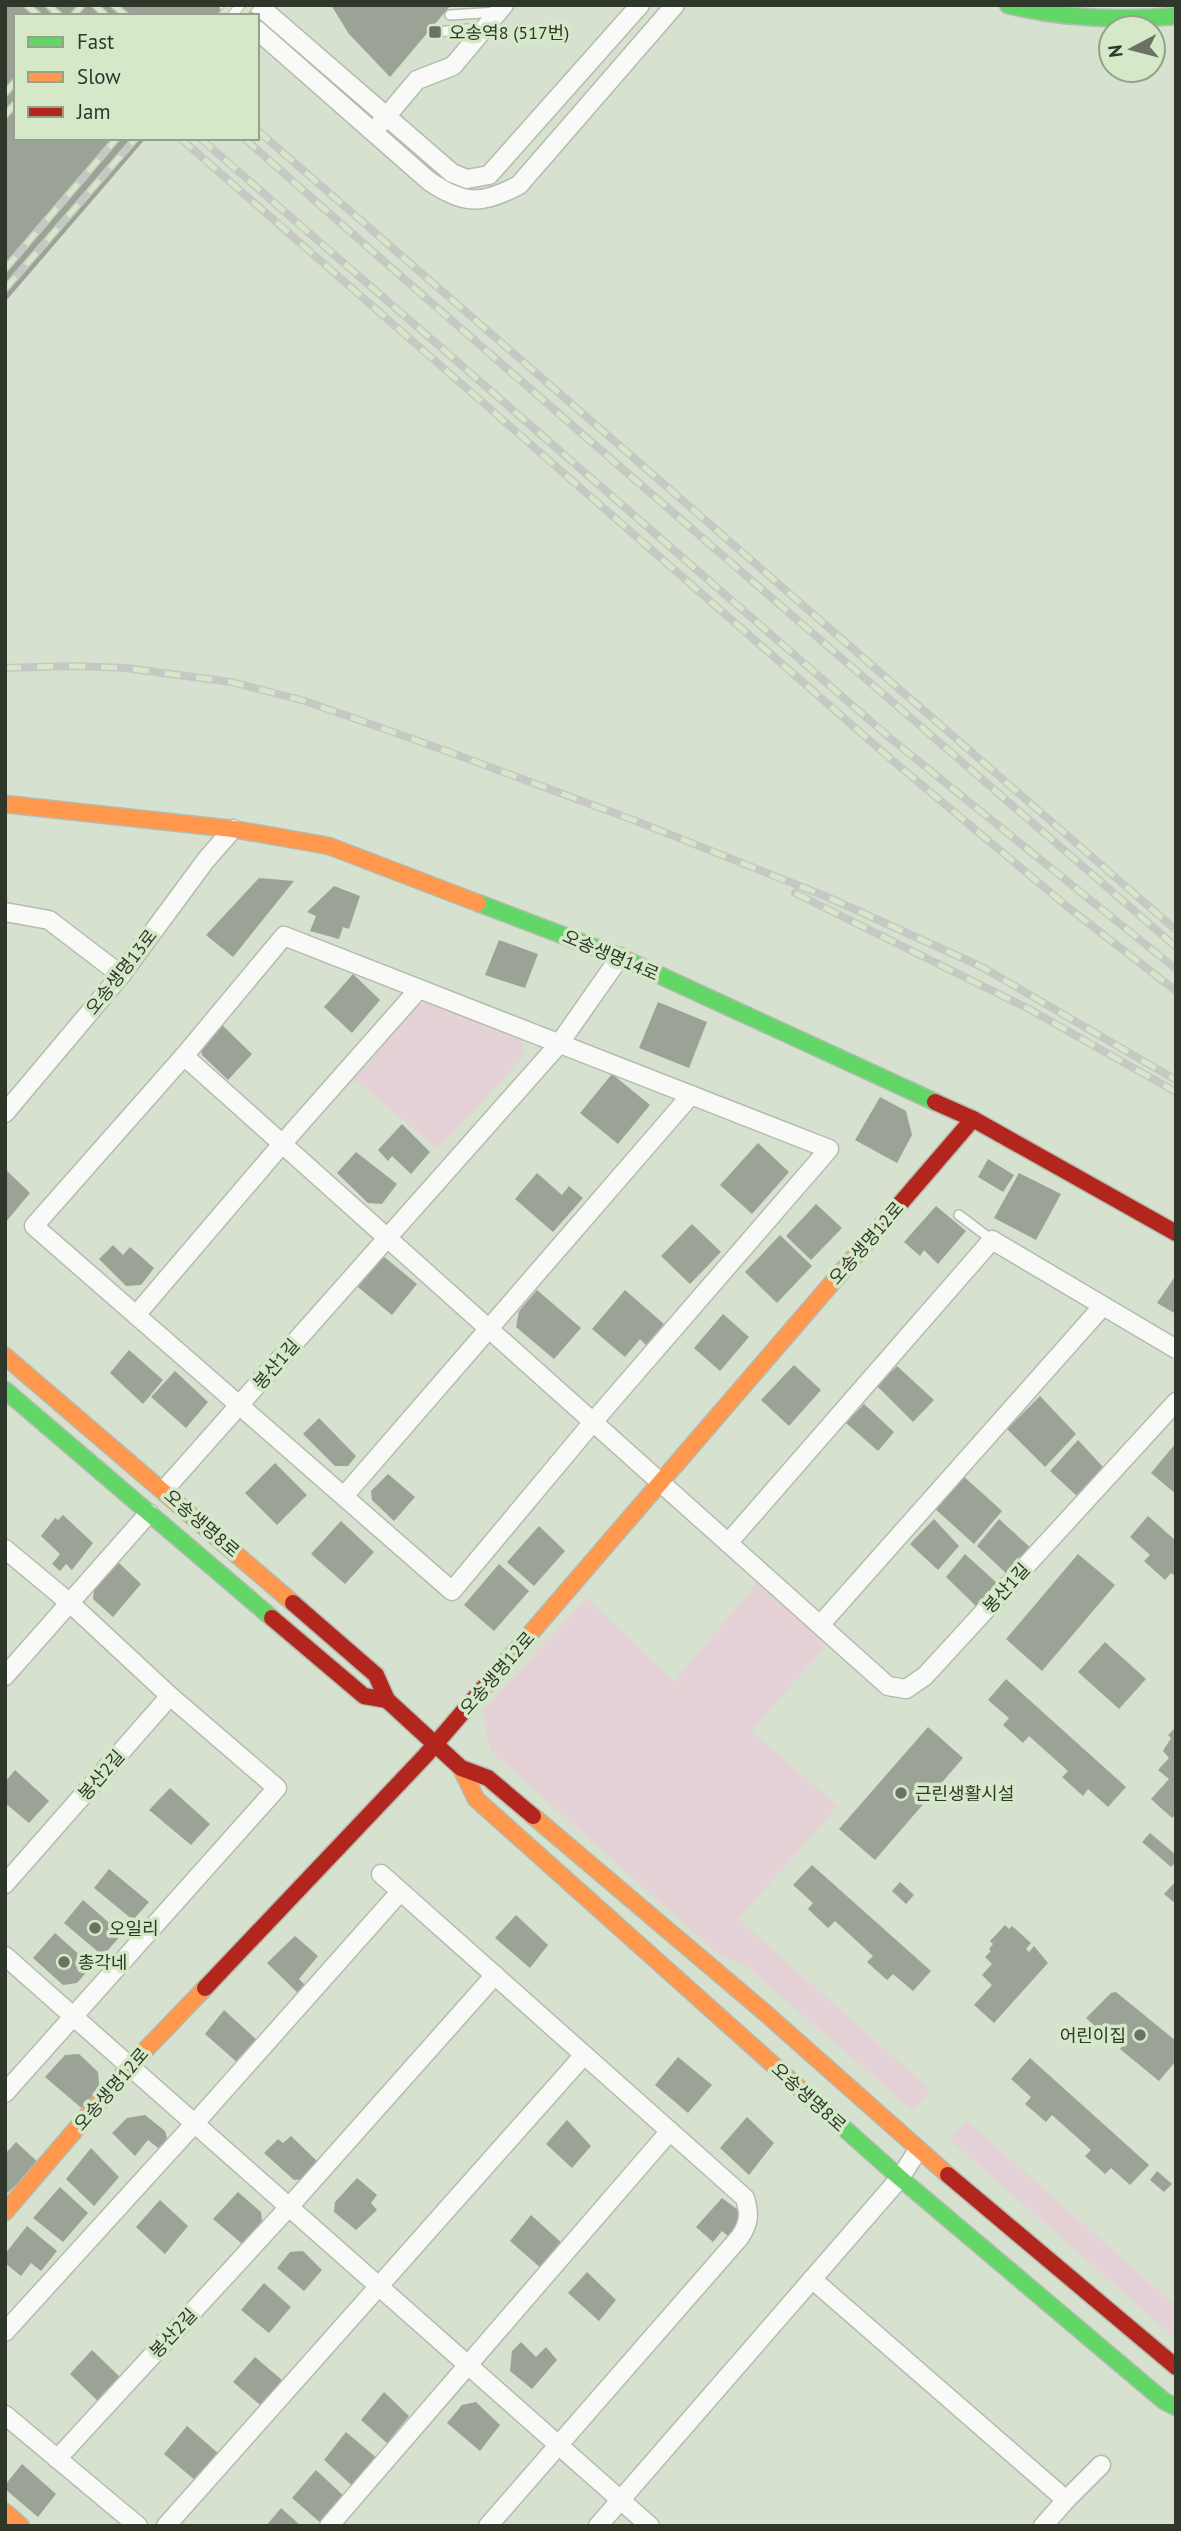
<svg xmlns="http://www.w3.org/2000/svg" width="1181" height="2531" font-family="'PT Sans','Noto Sans KR',sans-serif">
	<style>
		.green { fill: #e5d2d6 }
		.building { fill: #9ba396 }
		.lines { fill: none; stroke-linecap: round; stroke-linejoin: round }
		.lane-casing { stroke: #b3bcae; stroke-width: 12 }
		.street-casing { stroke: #b3bcae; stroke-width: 21 }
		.fast-casing { stroke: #b3bcae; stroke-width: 19 }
		.slow-casing { stroke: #b3bcae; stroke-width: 19 }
		.jam-casing { stroke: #b3bcae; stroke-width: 19 }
		.lane { stroke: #f9faf8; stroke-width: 9 }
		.street { stroke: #f9faf8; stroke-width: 18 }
		.fast { stroke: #63d668; stroke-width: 16 }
		.slow { stroke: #ff974d; stroke-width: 16 }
		.jam { stroke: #b3261e; stroke-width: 16 }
		.rail-casing { stroke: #c6c8c4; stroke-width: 8 }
		.rail { stroke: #d5e9c8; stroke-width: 5; stroke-dasharray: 16; stroke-linecap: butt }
		.poi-dot { fill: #697264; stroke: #d5e9c8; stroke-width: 2.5 }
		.labels { text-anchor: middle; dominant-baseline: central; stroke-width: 7; stroke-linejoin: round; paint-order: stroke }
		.poi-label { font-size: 18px; fill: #2f372a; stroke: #d5e9c8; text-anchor: start }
		.street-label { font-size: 18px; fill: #2f372a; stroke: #d5e9c8 }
	</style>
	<rect width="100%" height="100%" fill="#d6e1d0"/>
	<g class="green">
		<polygon points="429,1002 521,1034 524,1056 438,1149 354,1079 419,1005"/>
		<polygon points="758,1582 827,1645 751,1731 838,1806 738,1919 931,2090 912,2110 745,1965 725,1959 711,1948 490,1750 482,1711 587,1598 674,1682"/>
		<polygon points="966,2120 1176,2306 1176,2339 950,2140"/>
	</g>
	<g class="building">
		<polygon points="5,5 261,5 252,16 16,16 16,138 146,138 5,302"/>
		<polygon points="331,5 451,5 390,77 349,34"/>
		<polygon points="259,878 294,881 233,957 206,935"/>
		<polygon points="334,886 360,896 349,929 343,927 339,939 310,931 316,916 307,912"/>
		<polygon points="499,940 538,954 525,988 485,975"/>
		<polygon points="353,974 380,1000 352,1033 324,1007"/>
		<polygon points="658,1002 707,1022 689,1068 639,1048"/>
		<polygon points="220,1023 252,1054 228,1080 202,1055 200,1044"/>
		<polygon points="612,1074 650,1105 618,1144 580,1113"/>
		<polygon points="880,1097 906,1111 912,1135 897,1163 855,1140"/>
		<polygon points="402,1124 430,1152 411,1174 392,1156 388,1161 378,1150"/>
		<polygon points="758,1143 789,1172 752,1214 720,1185"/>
		<polygon points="356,1152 397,1184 382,1204 368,1203 337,1173"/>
		<polygon points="988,1159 1014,1175 1003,1192 978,1177"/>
		<polygon points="5,1169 30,1193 5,1223"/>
		<polygon points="537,1173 562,1195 569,1186 583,1198 553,1232 515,1199"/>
		<polygon points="1019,1173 1061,1194 1036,1240 994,1218"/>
		<polygon points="816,1204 842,1228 811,1260 786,1236"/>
		<polygon points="936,1206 966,1231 938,1264 924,1250 920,1256 904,1242"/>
		<polygon points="692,1224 721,1252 690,1284 661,1256"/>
		<polygon points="780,1235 812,1266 777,1303 745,1272"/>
		<polygon points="113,1245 123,1255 130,1247 154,1268 141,1285 126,1286 99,1259"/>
		<polygon points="383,1256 417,1284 392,1315 358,1287"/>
		<polygon points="1176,1275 1176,1314 1157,1303"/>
		<polygon points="537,1290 581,1328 554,1359 516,1327 519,1311"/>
		<polygon points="625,1290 664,1324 646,1345 640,1339 625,1357 592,1329"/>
		<polygon points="723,1314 749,1337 720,1371 694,1348"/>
		<polygon points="129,1350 163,1380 143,1404 110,1373"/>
		<polygon points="794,1365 821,1390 789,1426 761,1400"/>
		<polygon points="897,1366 934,1400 913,1422 877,1386"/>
		<polygon points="175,1371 208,1402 186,1428 151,1397"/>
		<polygon points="1040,1396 1076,1434 1045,1467 1007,1429"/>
		<polygon points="864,1404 894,1432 878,1451 846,1423"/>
		<polygon points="319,1418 356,1456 348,1466 335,1466 303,1434"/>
		<polygon points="1078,1440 1104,1468 1078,1497 1050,1471"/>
		<polygon points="1176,1443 1176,1494 1151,1473"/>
		<polygon points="275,1463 307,1495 277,1525 245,1493"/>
		<polygon points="388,1474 415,1497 394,1521 372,1500 371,1491"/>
		<polygon points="961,1474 1002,1511 974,1544 933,1507"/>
		<polygon points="63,1515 93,1543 72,1570 66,1564 60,1571 52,1564 60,1554 41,1536 55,1518 58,1520"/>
		<polygon points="1148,1516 1176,1541 1176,1577 1171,1573 1165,1580 1144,1561 1150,1555 1130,1537"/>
		<polygon points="934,1519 959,1546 938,1570 910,1544"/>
		<polygon points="999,1519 1033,1550 1009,1576 977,1546"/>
		<polygon points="341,1521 374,1552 345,1584 311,1554"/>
		<polygon points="539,1526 565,1551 534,1586 507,1562"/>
		<polygon points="965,1554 998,1584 978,1608 946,1577"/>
		<polygon points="1078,1554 1115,1585 1042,1671 1006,1639"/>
		<polygon points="119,1563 141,1584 113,1617 93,1599 94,1589"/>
		<polygon points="499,1564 529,1591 494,1631 464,1605"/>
		<polygon points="1105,1642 1146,1679 1119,1709 1078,1672"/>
		<polygon points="1006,1679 1126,1787 1108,1807 1088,1789 1083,1796 1062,1777 1068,1771 1029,1736 1023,1743 1003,1725 1009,1718 988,1700"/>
		<polygon points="928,1727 963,1758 875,1860 839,1829"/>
		<polygon points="1176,1727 1176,1814 1172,1818 1151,1799 1169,1779 1158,1770 1169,1758 1163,1751 1171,1738 1168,1735"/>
		<polygon points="15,1770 49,1801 29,1823 5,1803 5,1782"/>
		<polygon points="170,1788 210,1824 191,1845 149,1810"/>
		<polygon points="1150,1833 1176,1855 1176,1862 1171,1867 1142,1842"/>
		<polygon points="812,1865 931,1971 913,1991 893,1974 887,1980 867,1962 873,1956 835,1921 828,1928 808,1909 813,1903 793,1885"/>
		<polygon points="109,1869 149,1902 133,1920 94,1888"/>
		<polygon points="1176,1881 1176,1904 1164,1894"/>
		<polygon points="900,1882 914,1895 906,1904 892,1891"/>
		<polygon points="83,1900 122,1934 103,1956 64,1923"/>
		<polygon points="516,1915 548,1945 530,1968 495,1938"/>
		<polygon points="1005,1925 1009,1929 1012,1926 1031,1943 1026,1949 1029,1952 1034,1946 1048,1963 994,2023 974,2005 992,1985 982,1975 992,1964 985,1957 991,1951 989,1949 993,1944 990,1941"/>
		<polygon points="55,1933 92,1966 77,1983 63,1985 33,1958"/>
		<polygon points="295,1936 318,1956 299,1979 308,1988 301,1996 267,1963"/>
		<polygon points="1116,1992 1176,2041 1176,2061 1159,2081 1120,2049 1123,2045 1100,2025 1097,2028 1086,2018 1111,1993"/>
		<polygon points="224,2010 258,2041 239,2064 205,2034"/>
		<polygon points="79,2054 98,2072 100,2094 85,2111 45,2077 65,2055"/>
		<polygon points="678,2057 712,2085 688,2113 655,2085"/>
		<polygon points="1030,2058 1149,2165 1130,2185 1111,2168 1105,2174 1085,2156 1091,2150 1052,2115 1046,2122 1025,2104 1031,2097 1011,2079"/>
		<polygon points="145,2115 165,2131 168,2142 162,2151 148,2140 135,2156 112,2133 127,2118"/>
		<polygon points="747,2117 774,2143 749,2175 720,2148"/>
		<polygon points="567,2120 591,2146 572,2168 546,2144"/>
		<polygon points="291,2136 320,2164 307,2179 294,2180 264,2153 278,2139 283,2143"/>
		<polygon points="16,2142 40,2164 5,2195 5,2154"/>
		<polygon points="91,2148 119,2177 94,2206 66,2179"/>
		<polygon points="1157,2171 1172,2184 1164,2192 1150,2180"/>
		<polygon points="357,2178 377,2195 371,2203 377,2210 356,2230 334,2212 335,2202"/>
		<polygon points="60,2187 88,2213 63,2242 33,2218"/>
		<polygon points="238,2192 261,2212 263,2230 247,2248 213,2219"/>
		<polygon points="722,2198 741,2212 741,2218 728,2236 722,2231 713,2242 696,2227"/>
		<polygon points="160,2200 188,2226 165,2254 136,2227"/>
		<polygon points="531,2215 564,2245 543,2270 510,2241"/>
		<polygon points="27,2226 57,2251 41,2271 31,2263 21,2276 5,2263 5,2254"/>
		<polygon points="303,2251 322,2270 304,2291 277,2268 290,2252"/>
		<polygon points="587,2272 616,2300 599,2321 568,2293"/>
		<polygon points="264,2283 291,2307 269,2333 241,2310"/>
		<polygon points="521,2342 536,2357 546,2347 557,2360 532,2389 510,2371 512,2351"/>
		<polygon points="92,2350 123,2380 101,2404 70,2374"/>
		<polygon points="255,2357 289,2386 266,2410 233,2382"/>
		<polygon points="384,2392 409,2416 387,2443 361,2420"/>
		<polygon points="476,2402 500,2425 480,2451 447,2423 462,2405"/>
		<polygon points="187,2426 220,2455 196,2481 164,2454"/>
		<polygon points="346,2432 379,2460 357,2490 324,2460"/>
		<polygon points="22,2464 56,2494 38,2517 5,2489 5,2485"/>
		<polygon points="316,2470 346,2498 323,2525 292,2498"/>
		<polygon points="281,2508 301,2526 266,2526"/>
	</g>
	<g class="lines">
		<g class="lane-casing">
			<g id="lane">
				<polyline points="450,15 497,12"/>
				<polyline points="435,32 482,28"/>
				<polyline points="959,1215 992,1240"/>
			</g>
		</g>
		<g class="street-casing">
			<g id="street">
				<polyline points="229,5 241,16"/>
				<polyline points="258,5 452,173 467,179 489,175 640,5"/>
				<path d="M257,30L429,181C464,205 482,205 519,185L675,5"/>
				<polyline points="380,124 417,80 453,66 504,5"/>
				<polyline points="5,912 49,920 121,975"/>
				<polygon points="284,936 829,1149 593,1422 452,1591 34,1226 184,1056"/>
				<polyline points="184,1056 888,1686 906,1689 925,1676 1176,1402"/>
				<polyline points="5,1113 121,975 206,860 233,829"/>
				<polyline points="136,1315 282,1144 419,989"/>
				<polyline points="164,1490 559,1044 620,957"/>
				<polyline points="344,1496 691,1095"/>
				<polyline points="728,1543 992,1240 1176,1349"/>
				<polyline points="5,1549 71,1604 170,1696 277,1788 5,2093"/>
				<polyline points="820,1625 1102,1307"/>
				<polyline points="5,1676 149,1513"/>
				<path d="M381,1874L745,2198C750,2215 749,2223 740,2237L488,2526"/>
				<polyline points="5,1884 170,1696"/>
				<polyline points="5,1956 650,2526"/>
				<polyline points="812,2279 1066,2500 1043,2526"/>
				<polyline points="5,2332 195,2123 400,1892"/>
				<polyline points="5,2415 138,2526"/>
				<polyline points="57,2459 289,2207 495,1975"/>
				<polyline points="1066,2500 1101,2465"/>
				<polyline points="166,2526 584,2055"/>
				<polyline points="329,2526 670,2131"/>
				<polyline points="598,2526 900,2178 918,2150"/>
			</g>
		</g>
		<g class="fast-casing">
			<g id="fast">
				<path d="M1008,5C1064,19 1118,21 1176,16"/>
				<polyline points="478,903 620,957 935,1102"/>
				<polyline points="5,1390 272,1618"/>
				<polyline points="817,2104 900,2178 1164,2401 1176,2407"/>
			</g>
		</g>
		<g class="slow-casing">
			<g id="slow">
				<polyline points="5,804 233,829 329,846 478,903"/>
				<polyline points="5,1356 293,1603"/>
				<polyline points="499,1670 881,1226"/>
				<polyline points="461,1768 476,1799 817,2104"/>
				<polyline points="533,1816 763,2011 948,2175"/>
				<polyline points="5,2212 130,2066 205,1988"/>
				<polyline points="5,2512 21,2526"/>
			</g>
		</g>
		<g class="jam-casing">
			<g id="jam">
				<polyline points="935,1102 973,1119 1176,1233"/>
				<polyline points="881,1226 973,1119"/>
				<polyline points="293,1603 376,1675 387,1700 461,1768 488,1778 533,1816"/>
				<polyline points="272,1618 364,1696 387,1700"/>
				<polyline points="205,1988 425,1756 499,1670"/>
				<polyline points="948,2175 1176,2367"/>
			</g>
		</g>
		<use href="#lane" class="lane"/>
		<use href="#street" class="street"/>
		<use href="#fast" class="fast"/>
		<use href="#slow" class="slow"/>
		<use href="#jam" class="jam"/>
		<g class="rail-casing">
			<g id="rail">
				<polyline points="27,5 39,16"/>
				<polyline points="48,5 60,16"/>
				<polyline points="95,5 106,16"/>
				<polyline points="114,5 126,16"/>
				<polyline points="73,16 82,5"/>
				<polyline points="221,16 230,5"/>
				<polyline points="242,16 251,5"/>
				<polyline points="5,93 16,81"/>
				<polyline points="5,115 16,103"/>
				<polyline points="257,130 1176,930"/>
				<polyline points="180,138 892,760 1069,908 1176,991"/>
				<polyline points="200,138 890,738 1176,969"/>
				<path d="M244,138C552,411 865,677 1176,947"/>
				<polyline points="5,269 117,138"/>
				<polyline points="5,289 136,138"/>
				<polyline points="5,668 73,666 126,668 231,682 305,701 441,749 636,821 825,896 982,967 1176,1080"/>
				<polyline points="795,893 1029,1009 1176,1092"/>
			</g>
		</g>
		<use href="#rail" class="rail"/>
	</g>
	<g class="poi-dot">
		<rect x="428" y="25" width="14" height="14" rx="3.5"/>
		<circle cx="901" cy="1793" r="7"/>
		<circle cx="95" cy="1928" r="7"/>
		<circle cx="64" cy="1962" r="7"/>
		<circle cx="1140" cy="2035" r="7"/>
	</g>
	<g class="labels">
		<g class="poi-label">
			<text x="449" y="32">오송역8 (517번)</text>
			<text x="915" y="1793">근린생활시설</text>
			<text x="109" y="1928">오일리</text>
			<text x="78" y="1962">총각네</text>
			<text x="1126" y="2035" text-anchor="end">어린이집</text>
		</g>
		<g class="street-label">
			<text transform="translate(611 955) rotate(23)">오송생명14로</text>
			<text transform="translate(121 972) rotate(-52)">오송생명13로</text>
			<text transform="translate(866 1243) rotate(-49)">오송생명12로</text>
			<text transform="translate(276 1364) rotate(-49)">봉산1길</text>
			<text transform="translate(202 1523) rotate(41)">오송생명8로</text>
			<text transform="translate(1006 1588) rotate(-48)">봉산1길</text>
			<text transform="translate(497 1673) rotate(-49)">오송생명12로</text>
			<text transform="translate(101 1775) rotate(-49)">봉산2길</text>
			<text transform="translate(111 2089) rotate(-49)">오송생명12로</text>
			<text transform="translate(809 2097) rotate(42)">오송생명8로</text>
			<text transform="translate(173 2333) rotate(-47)">봉산2길</text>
		</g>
	</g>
	<rect width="1181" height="2531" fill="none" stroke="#2f372a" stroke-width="14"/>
	<rect x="14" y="14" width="245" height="126" fill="#d5e9c8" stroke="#93a289" stroke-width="2"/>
	<rect x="28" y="37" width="35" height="10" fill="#63d668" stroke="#93a289" stroke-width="2"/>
	<text x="77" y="49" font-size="21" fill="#2f372a">Fast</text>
	<rect x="28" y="72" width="35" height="10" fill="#ff974d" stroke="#93a289" stroke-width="2"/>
	<text x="77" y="84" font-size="21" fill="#2f372a">Slow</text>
	<rect x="28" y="107" width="35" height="10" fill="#b3261e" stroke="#93a289" stroke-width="2"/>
	<text x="77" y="119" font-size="21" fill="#2f372a">Jam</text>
	<g transform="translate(1132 49) rotate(263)"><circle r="33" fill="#d5e9c8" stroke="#93a289" stroke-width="2"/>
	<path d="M0-5L12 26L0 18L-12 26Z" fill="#697264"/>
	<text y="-10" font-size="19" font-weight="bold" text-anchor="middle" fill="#2f372a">N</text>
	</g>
</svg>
